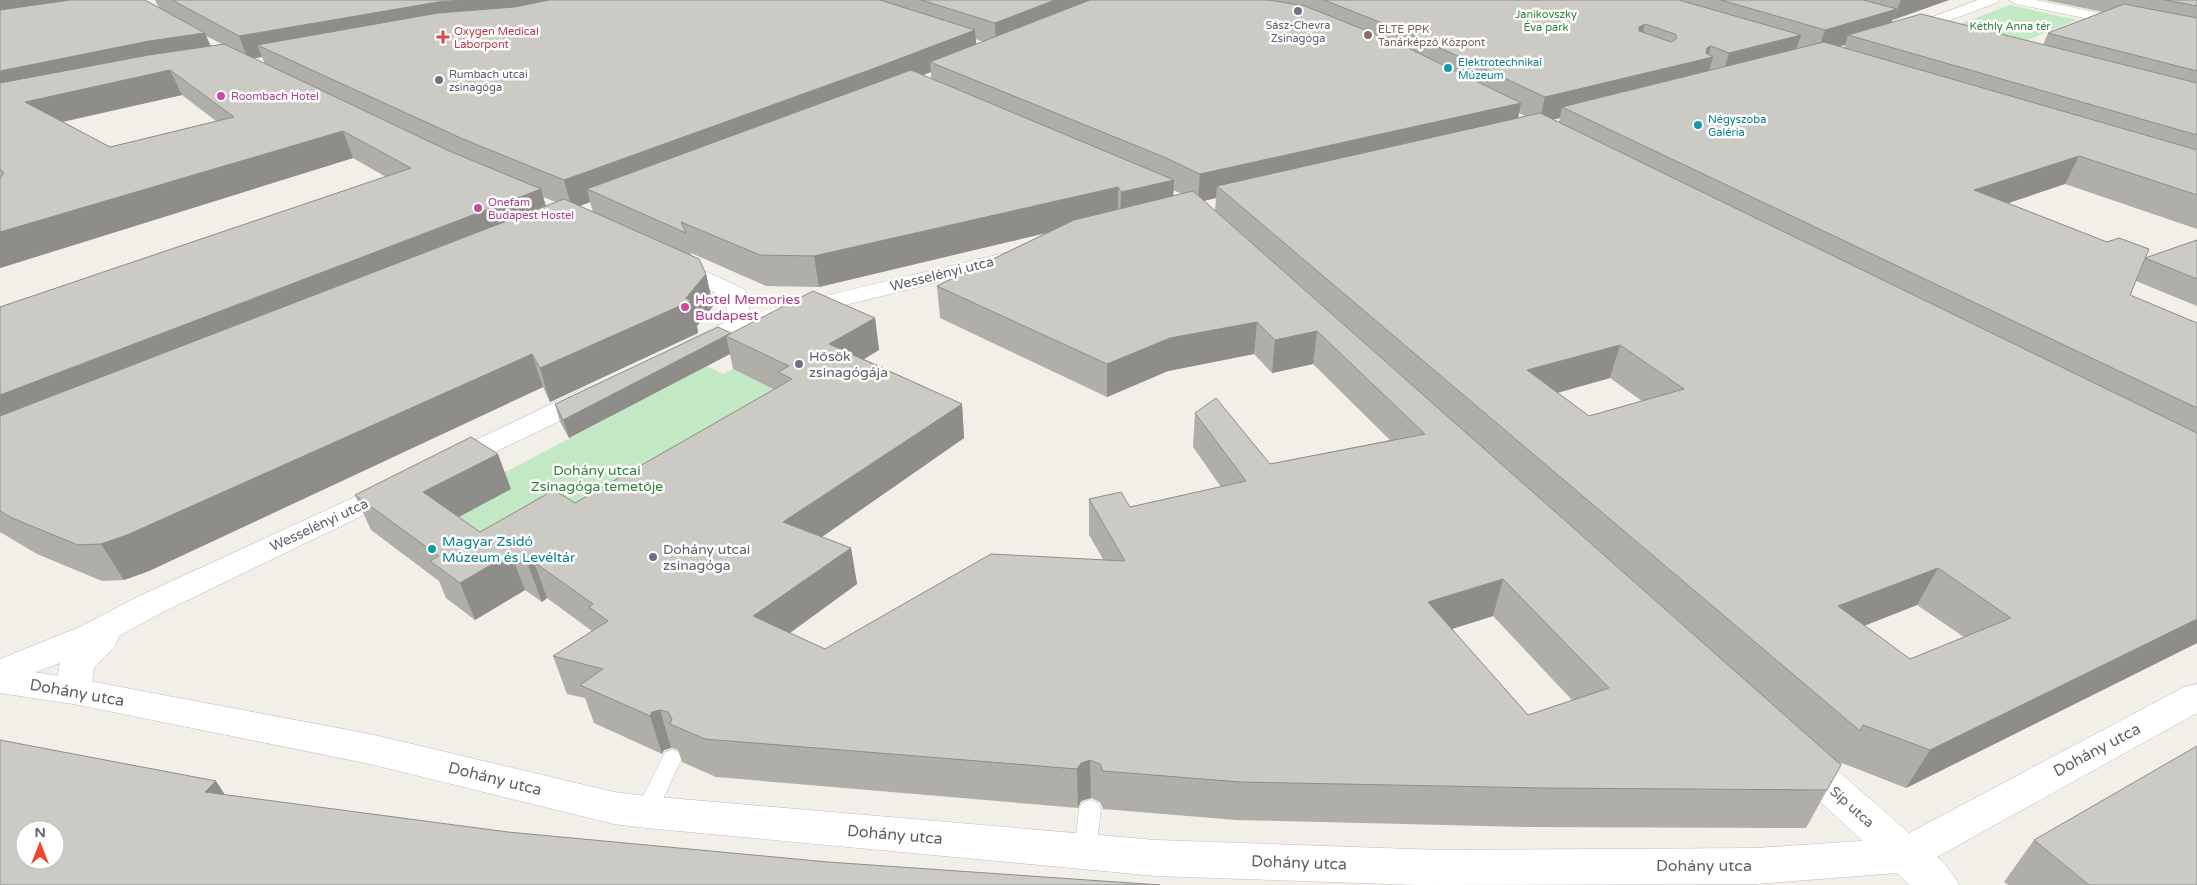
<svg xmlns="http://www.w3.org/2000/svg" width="2197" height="885" font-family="'Varela Round',sans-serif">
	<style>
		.green { fill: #c3e9c4 }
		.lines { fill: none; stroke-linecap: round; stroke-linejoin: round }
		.lane-casing { stroke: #b9bcc1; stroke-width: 1 }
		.street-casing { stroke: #b9bcc1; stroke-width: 1 }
		.secondary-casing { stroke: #babdc3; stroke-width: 1 }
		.lane { fill: #fff; fill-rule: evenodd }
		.street { fill: #fff; fill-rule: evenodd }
		.secondary { fill: #fff; fill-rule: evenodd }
		.wall { fill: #afaea9; fill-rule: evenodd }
		.shaded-wall { fill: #8f8d89 }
		.building { fill: #cccac4; stroke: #8f8d89; fill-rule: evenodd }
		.worship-dot { fill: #6b7280; stroke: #fff; stroke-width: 2 }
		.education-dot { fill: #8d6e63; stroke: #fff; stroke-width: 2 }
		.health-dot { fill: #e0444e; stroke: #fff; stroke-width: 2 }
		.culture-dot { fill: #0f9aa8; stroke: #fff; stroke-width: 2 }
		.hotel-dot { fill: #d1479c; stroke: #fff; stroke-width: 2 }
		.labels { text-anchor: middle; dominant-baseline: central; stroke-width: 5; stroke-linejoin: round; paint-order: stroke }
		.far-park-label { font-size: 11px; fill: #308438; stroke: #fff }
		.far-worship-label { font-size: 11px; fill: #5b616d; stroke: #fff }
		.far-education-label { font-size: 11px; fill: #785e54; stroke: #fff; text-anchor: start }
		.far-health-label { font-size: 11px; fill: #be3a42; stroke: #fff; text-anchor: start }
		.far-culture-label { font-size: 11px; fill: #0d838f; stroke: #fff; text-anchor: start }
		.far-hotel-label { font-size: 11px; fill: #b23c85; stroke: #fff; text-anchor: start }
		.street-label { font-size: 14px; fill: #5e6268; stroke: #fff }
		.hotel-label { font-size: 14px; fill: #b23c85; stroke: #fff; text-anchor: start }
		.worship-label { font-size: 14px; fill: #5b616d; stroke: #fff; text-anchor: start }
		.park-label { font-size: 14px; fill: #308438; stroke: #fff }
		.culture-label { font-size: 14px; fill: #0d838f; stroke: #fff; text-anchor: start }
		.near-street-label { font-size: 16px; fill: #5e6268; stroke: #fff }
	</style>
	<rect width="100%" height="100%" fill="#f1efe7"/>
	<g class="green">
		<polygon points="2010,5 2077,20 2012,46 1944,30"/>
		<polygon points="707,366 723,374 733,369 795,400 495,568 438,528 494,478"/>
	</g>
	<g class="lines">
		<g class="lane-casing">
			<g id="lane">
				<polygon points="672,750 679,752 682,758 657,812 654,818 646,821 638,818 635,812 665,752"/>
				<polygon points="1090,800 1098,803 1101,809 1096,851 1093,858 1085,860 1077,858 1074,851 1079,809 1082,803"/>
			</g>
		</g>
		<g class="street-casing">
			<g id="street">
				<polygon points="1978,0 1998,0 1996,3 1910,35 1900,35 1898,32 1900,29"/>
				<polygon points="2009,0 2036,0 2197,33 2197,41 2016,4"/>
				<path d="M1017,250L1025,251L1028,256L1025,261C935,283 845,305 755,327C732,333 710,358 685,352L682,347L685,342L728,321L725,297L665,270L662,265L665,260L673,258L681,260L744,289L747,294L750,314Z"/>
				<polygon points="592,387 601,389 605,395 601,401 462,468 452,470 442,468 438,462 442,456 583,389"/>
				<polygon points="393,481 403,484 407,490 403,496 159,614 119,636 115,646 94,668 91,691 85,700 73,704 61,700 55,691 60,663 0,685 0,659 82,626 135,598 383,484"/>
				<polygon points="2197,684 2197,713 1919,867 1905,872 1891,867 1788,772 1782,761 1788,750 1801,746 1814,750 1909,833 2184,687"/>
			</g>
		</g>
		<g class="secondary-casing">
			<path id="secondary" d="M0,667L73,678L370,734L614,792L646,796L1156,840L1440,850L1756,848L1905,838C1927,845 1949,864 1959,885H1910L1897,873L1756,884L1418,885L1156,876L646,828L614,824L370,764L73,704L0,693Z"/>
		</g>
		<use href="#lane" class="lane"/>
		<use href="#street" class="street"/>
		<use href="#secondary" class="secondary"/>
	</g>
	<g class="wall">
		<path d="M0,0H145L159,8L155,0H1949L1893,19L1891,23L2043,45L2048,33L2103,12L2045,0H2197V229L2065,184L2008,203L2146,258L2197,240V306L2136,281L2130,295L2197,323V643L1906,788L1842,763L1806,828L1529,827L1236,820L1103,809L1100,802L1091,798L1081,801L1078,808L716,777L682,762L678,750L671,748L664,750L662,754L594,723L585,698L567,694L553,656L592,631L547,598L542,602L525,590L475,620L446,598L439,581L371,530L355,495L511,489L459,517L480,532L575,503L775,390L733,369L730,354L569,438L560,422L555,404L731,333L875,318L879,350L864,359L962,404L964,438L822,537L851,548L857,584L790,633L825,649L1103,559L1089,535V499L1130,507L1221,487L1193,447L1195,413L1270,464L1390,440L1313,364L1272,373L1254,354L1168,371L1107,397L940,318L937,286L1048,232L819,287L766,286L691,253V256L706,274L713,306L697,326L698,333L550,402L543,387L149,571L124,580L102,581L37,554L0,532V307L386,177L353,158L0,268ZM206,36L222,44L211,46ZM976,39L983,42L976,44ZM1845,45L1844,48L1839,46ZM262,57L265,64L253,58ZM931,72V79L923,75ZM182,95L216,121L110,147L63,122ZM1519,113L1525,116L1518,118ZM1560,118L1559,122L1553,119ZM1173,190L1182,194L1173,196ZM543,197L556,202L546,206ZM1216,198L1215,211L1204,201ZM590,202L593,212L580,206ZM1610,378L1642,401L1589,416L1558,393ZM1917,605L1964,637L1910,659L1864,626ZM1493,616L1572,700L1528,715L1452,629Z"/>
		<polygon points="2034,840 2197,885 2008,885 2004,882"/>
	</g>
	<g class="shaded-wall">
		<polygon points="0,0 146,0 0,23"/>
		<polygon points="463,0 598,0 257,45 262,57 248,59 239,36 438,2"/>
		<polygon points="1055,0 1110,0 996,46 995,23"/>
		<polygon points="1901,0 1949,0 1893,20"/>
		<polygon points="1897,9 1888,31 1848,35 1845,45 1817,53 1825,30"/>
		<polygon points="1645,24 1639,47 1639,27"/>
		<polygon points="975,30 977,53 930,62 931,72 877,93 587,189 590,202 572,209 564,180"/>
		<polygon points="205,33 215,57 0,98 0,71 149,41"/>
		<polygon points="1801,35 1793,59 1722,77 1729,53"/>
		<polygon points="1711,46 1707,58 1713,57 1706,81 1562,107 1560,118 1539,123 1545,97"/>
		<polygon points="170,70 182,95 38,127 25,102"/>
		<polygon points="1521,103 1516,129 1217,186 1216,198 1198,202 1200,174"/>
		<polygon points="343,131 353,158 0,268 0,232"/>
		<polygon points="2079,156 2065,184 1961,219 1974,190"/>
		<polygon points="1174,180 1173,208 1120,221 1121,192"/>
		<polygon points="1118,187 1118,216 819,287 814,256"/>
		<polygon points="541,189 549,218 0,438 0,395"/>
		<polygon points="706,274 713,306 697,326 698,333 550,402 540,368 686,298"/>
		<polygon points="875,318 879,350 834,377 829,344"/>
		<polygon points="1257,322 1254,354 1168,371 1107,397 1107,364 1170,338"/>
		<polygon points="1317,331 1313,364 1272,373 1275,340"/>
		<polygon points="726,336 730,354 569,438 563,420"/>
		<polygon points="1620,345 1610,378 1519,403 1527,370"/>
		<polygon points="532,354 543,387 149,571 124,580 101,544"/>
		<polygon points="962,404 964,438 790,559 783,522"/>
		<polygon points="498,454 511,489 438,528 423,492"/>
		<polygon points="851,548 857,584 762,653 753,616"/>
		<polygon points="511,553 525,590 475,620 460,583"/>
		<polygon points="534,562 547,598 542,602 528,565"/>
		<polygon points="1938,568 1917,605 1820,643 1838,606"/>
		<polygon points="1503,579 1493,616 1420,639 1428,602"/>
		<polygon points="2197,619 2197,643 1906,788 1930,750"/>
		<polygon points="660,710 671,748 664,750 662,754 650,716 652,712"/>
		<polygon points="1090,760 1091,798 1081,801 1078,808 1077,769 1081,763"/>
		<polygon points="216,781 243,822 205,792"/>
	</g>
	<g class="building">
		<polygon points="70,0 145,0 205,33 149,41 0,71 0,10"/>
		<polygon points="172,0 463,0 438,2 239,36"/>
		<polygon points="549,0 880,0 975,30 875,68 564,180 463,139 257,45 438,13 515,7"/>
		<polygon points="921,0 1055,0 995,23"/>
		<polygon points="1090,0 1269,0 1305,6 1402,45 1521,103 1200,174 1164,157 930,62"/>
		<path d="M1324,0H1679L1801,35L1729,53L1711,46L1707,48L1706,53L1713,57L1545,97L1415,36ZM1645,24L1675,34L1677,38L1671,42L1639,31V27Z"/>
		<polygon points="1721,0 1863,0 1897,9 1825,30"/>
		<polygon points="2165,0 2197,0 2197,6"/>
		<polygon points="2124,4 2197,18 2197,71 2048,33"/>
		<polygon points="1921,14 2197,83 2197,135 1848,35"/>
		<polygon points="1824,42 2197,150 2197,195 2079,156 1974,190 2107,242 2119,238 2149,249 2130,295 2197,323 2197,408 1562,107"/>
		<path d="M224,44L447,150L541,189L0,395V307L411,168L343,131L0,232V178L4,173L0,169V83L149,55ZM170,70L234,117L110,147L25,102Z"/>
		<polygon points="911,70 1174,180 1121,192 1118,187 814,256 760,255 681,222 686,233 587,189"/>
		<path d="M1540,113L2197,433V619L1930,750L1863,725L1860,731L1217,186ZM1620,345L1684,389L1589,416L1527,370ZM1938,568L2011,618L1910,659L1838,606Z"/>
		<path d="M1193,191L1841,765L1827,790L1542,788L1240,782L1103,771L1100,764L1090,760L1081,763L1077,769L705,739L670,724L672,719L668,712L660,710L652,712L650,716L580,685L603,669L553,656L608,621L589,607L593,604L534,562L528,565L511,553L460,583L430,561L439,556L355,495L471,437L498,454L423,492L480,532L554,490L575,503L792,379L778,372L789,366L726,336L813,291L875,318L829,344L962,404L783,522L851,548L753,616L825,649L991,554L1125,561L1089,499L1121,492L1130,507L1246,481L1195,413L1216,398L1270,464L1425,434L1317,331L1275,340L1257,322L1170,338L1107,364L937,286L1074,220ZM1503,579L1609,688L1528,715L1428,602Z"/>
		<polygon points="564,199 699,259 706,274 686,298 691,301 540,368 532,354 127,535 101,544 78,545 12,518 0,511 0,416"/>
		<polygon points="2197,240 2197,279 2145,258"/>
		<polygon points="718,327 731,333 563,420 555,404"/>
		<path d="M0,740L216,781L205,792L508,832L828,862L1160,885H0ZM25,830H55V860H25Z"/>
		<polygon points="2197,746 2197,885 2089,885 2034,840"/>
	</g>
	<g class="worship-dot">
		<circle cx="1298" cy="11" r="5"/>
		<circle cx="439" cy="80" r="5"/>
		<circle cx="799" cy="364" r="5"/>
		<circle cx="653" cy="557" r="5"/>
	</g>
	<circle class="education-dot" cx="1368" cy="35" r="5"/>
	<path class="health-dot" d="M440.5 29.5h5v5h5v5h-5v5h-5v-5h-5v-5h5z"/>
	<g class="culture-dot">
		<circle cx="1448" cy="68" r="5"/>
		<circle cx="1698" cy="125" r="5"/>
		<circle cx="432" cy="549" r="5"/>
	</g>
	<g class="hotel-dot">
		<circle cx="221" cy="96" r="5"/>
		<circle cx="478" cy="208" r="5"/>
		<circle cx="685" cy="307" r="5"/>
	</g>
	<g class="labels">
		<g class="far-park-label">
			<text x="1546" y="14">Janikovszky<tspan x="1546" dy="13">Éva park</tspan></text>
			<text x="2010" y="26">Kéthly Anna tér</text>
		</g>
		<g class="far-worship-label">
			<text x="1298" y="25">Sász-Chevra<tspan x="1298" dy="13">Zsinagóga</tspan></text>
			<text x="449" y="74" text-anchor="start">Rumbach utcai<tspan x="449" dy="13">zsinagóga</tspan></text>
		</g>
		<g class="far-education-label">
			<text x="1378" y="29">ELTE PPK<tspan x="1378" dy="13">Tanárképző Központ</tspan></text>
		</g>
		<g class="far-health-label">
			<text x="454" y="31">Oxygen Medical<tspan x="454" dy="13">Laborpont</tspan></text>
		</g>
		<g class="far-culture-label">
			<text x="1458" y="62">Elektrotechnikai<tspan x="1458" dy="13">Múzeum</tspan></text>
			<text x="1708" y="119">Négyszoba<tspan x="1708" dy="13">Galéria</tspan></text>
		</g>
		<g class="far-hotel-label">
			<text x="231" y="96">Roombach Hotel</text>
			<text x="488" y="202">Onefam<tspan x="488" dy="13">Budapest Hostel</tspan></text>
		</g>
		<g class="street-label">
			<text transform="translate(942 274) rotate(-14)">Wesselényi utca</text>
			<text transform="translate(319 525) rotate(-25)">Wesselényi utca</text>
			<text transform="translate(1852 807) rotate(42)">Síp utca</text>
		</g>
		<g class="hotel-label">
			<text x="695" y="299">Hotel Memories<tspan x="695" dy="16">Budapest</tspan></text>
		</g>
		<g class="worship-label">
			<text x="809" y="356">Hősök<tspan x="809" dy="16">zsinagógája</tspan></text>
			<text x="663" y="549">Dohány utcai<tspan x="663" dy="16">zsinagóga</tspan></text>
		</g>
		<g class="park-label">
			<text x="597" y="470">Dohány utcai<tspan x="597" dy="16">Zsinagóga temetője</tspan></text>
		</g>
		<g class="culture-label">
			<text x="442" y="541">Magyar Zsidó<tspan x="442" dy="16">Múzeum és Levéltár</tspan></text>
		</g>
		<g class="near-street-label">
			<text transform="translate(77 693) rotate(10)">Dohány utca</text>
			<text transform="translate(2097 750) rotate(-28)">Dohány utca</text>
			<text transform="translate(495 779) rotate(14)">Dohány utca</text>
			<text transform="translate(895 835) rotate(5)">Dohány utca</text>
			<text transform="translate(1299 863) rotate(2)">Dohány utca</text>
			<text x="1704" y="866">Dohány utca</text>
		</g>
	</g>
	<g transform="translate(40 845)"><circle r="24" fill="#ffffff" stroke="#bfc0c3"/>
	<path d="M0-4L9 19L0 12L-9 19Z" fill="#f1442d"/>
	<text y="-8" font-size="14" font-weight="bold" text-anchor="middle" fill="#5e6268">N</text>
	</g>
</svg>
